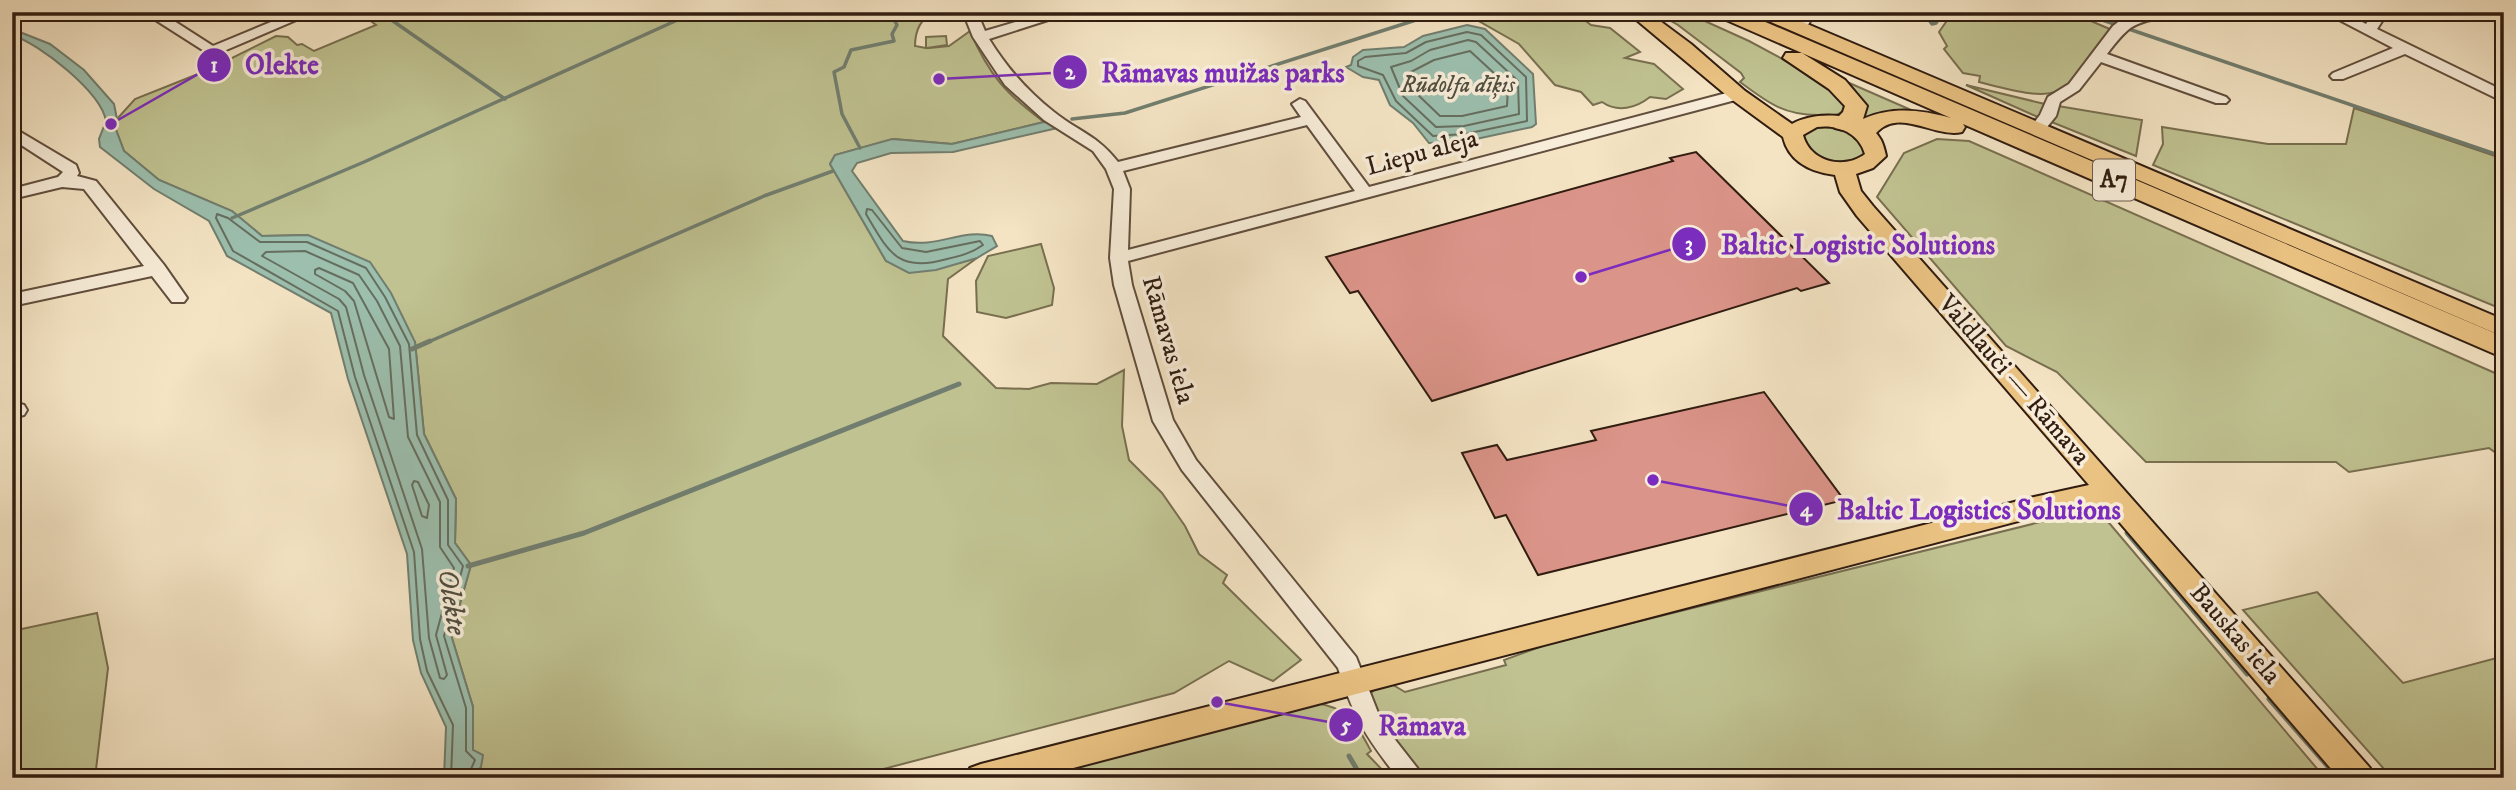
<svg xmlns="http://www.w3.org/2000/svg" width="2516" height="790" font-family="'IM FELL DW Pica',serif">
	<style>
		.green { fill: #c0c291; stroke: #786f50; stroke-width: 2 }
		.water { fill: #9cbfae; stroke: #717e6f; stroke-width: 2 }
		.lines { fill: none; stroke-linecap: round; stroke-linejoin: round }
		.shore { stroke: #666e5f; stroke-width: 2 }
		.stream-far1 { stroke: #717e6f; stroke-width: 3.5 }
		.stream { stroke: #717e6f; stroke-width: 5 }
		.building { fill: #db9489; stroke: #301c10; stroke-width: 2 }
		.minor-casing { stroke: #614e3d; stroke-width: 4 }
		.major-casing { stroke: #301c10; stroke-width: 4 }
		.highway-casing { stroke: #301c10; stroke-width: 4 }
		.minor { fill: #f8edd9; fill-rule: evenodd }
		.major { fill: #eac282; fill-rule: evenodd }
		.highway { fill: #eac282; fill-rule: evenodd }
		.labels { text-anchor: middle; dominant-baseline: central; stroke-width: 7; stroke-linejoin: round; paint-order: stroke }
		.far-water-label { font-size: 23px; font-style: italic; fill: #504d3f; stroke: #f8edd9 }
		.shield { fill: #f8edd9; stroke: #6c5b4c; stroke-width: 2 }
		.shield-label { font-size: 24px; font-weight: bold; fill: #301c10 }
		.street-label { font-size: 26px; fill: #301c10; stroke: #f8edd9 }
		.water-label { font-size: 28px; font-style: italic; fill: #504d3f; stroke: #f8edd9 }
		.leader { fill: none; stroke: #7b2cbf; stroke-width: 2.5 }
		.callout-dot { fill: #7b2cbf; stroke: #f8edd9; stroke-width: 2.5 }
		.mark-label { font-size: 21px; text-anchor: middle; font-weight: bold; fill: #fff }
		.callout-label { font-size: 28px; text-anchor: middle; font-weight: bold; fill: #7b2cbf; stroke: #f8edd9; stroke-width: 7; stroke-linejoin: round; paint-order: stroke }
	</style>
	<rect width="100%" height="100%" fill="#f4e4c4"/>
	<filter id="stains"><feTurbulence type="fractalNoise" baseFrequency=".00286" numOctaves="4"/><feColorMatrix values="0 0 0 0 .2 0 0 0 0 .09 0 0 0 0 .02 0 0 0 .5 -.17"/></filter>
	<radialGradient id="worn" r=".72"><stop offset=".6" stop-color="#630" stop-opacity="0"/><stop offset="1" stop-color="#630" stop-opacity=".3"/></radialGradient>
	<g class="green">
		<path d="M359,12H934C920,19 915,31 915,46L926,48V37L946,36L947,45L927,48H929L949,46L970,31C989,75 1006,94 1044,122L952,144L894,139L835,155L830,164L886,261L959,263L977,258L948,279L943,336L996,388L1029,389L1051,383L1097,384L1124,370L1122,426L1129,460L1162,493L1185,526L1199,554L1227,575L1223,583L1301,660L1273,681L1229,661L1174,693L849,778H472L478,772L473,750V707L451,635L471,565L455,543L456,499L424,434L415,342L308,235L262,236L232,211L159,180L124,151L115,127L117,119L135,99L208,70L276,36L288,37L297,45L302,44L314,51L376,25Z"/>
		<path d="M1479,12H1586L1582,18L1591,25L1610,28L1640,52L1625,58L1654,64L1683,89L1666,99L1650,97C1636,108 1618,113 1602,102L1593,105L1581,92L1555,85L1519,44L1470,16Z"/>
		<path d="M1655,12H1685L1749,41L1790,63L1841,96L1846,108C1839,117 1831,115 1821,115C1785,116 1768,103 1740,82L1744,78L1741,73L1678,25Z"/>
		<polygon points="1741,12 1750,12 2504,332 2504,339"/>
		<path d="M1953,12H2070L2112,30C2060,99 2067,105 1979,82L1980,76L1963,73L1944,49L1947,46L1939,32Z"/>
		<polygon points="1815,68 1918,113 1862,120"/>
		<polygon points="1966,85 2049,105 2040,118"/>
		<polygon points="2058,106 2142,120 2136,156 2049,121"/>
		<polygon points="2354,108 2504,159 2504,310 2153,165 2163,144 2162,127 2268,144 2346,144"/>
		<path d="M1818,126C1846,125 1852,131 1868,152L1859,162C1829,163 1817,166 1802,137L1804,133Z"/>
		<polygon points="1937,139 1969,141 2504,377 2504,459 2489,448 2349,472 2336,462 2146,462 2057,372 2006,346 1877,197 1904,153"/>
		<polygon points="1041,244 1054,288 1052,305 1006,318 977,312 976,281 988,256"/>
		<path d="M2089,510L2095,511L2110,524L2325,778H1425C1400,754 1383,726 1369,695L1378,686L1388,682L1405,692L1506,665L1504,660L1551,643Z"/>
		<polygon points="2317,592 2403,683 2504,656 2504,778 2392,778 2243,610"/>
		<polygon points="97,613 108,668 95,778 12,778 12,631"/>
		<path d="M1316,703C1351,709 1355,722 1371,751L1367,754L1390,778H1024Z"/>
	</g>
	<g class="water">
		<polygon points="1467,25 1485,29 1533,74 1536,124 1532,127 1467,141 1429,143 1413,123 1390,105 1379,80 1363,77 1346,67 1351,65 1353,57 1363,50 1404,47 1423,36"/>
		<path d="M12,29L50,44L84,70L114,104L117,119L115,127L124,151L159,180L232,211L262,236L308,235L370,262L391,293L415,342L424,434L456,499L455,543L471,565L451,635L473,707V750L483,755L481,767L472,778H444L446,727L421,673L413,640L407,554L348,379L331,313L227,256L209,221L154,189L100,147L99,139L106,121C101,92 40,44 12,35Z"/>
		<path d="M1044,122L1057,123L1062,127L953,152L891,153L857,163L852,171L903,241C937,249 962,228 992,236L997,246L977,258L936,270L909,273L886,261L830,164L835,155L892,139L952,144Z"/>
	</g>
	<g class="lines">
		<g class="shore">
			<polygon points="1467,32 1481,35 1526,77 1527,121 1465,134 1433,136 1396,101 1383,75 1358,66 1358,61 1365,57 1406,53 1426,42"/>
			<polygon points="1468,40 1476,42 1518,81 1519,114 1464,126 1436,127 1403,96 1391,67 1411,61 1430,50"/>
			<polygon points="1470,51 1508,86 1507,106 1462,116 1440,116 1415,92 1407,74 1434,60"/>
			<path d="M867,209L872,210L902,248L926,252L980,241L983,245C972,253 960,256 947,259C898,273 889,253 866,214Z"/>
			<polygon points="305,251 359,275 377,301 400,346 408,437 440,502 440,547 454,568 436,635 447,675 444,679 440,678 429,638 422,549 364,375 346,307 339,299 262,256 266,252"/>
			<polygon points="319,268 353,283 389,349 394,419 389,417 354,301 345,291 315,274 315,270"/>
			<polygon points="414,481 418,482 429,505 427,518 422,516 412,485"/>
			<polyline points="451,778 453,725 427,671 420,639 414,552 355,377 338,311 233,251 216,218 217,214 228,218 260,242 307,242 366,268 385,297 409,344 417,435 448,500 448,545 463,566 444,636 466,708 466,751 475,760 467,778"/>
		</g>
		<g class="stream-far1">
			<polyline points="380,12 505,99"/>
			<polyline points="1936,12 1929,20 1932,24 1936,23 1943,12"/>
			<polyline points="2079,12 2504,157"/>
			<polyline points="2089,12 2108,21"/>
			<polyline points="1072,119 1125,113 1441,12"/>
			<polyline points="860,148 842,114 834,72 844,67 851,50 894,41 892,34 897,25 890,12"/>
			<polyline points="232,218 364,162 695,12"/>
			<polyline points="426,343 764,196 833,171"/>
		</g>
		<g class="stream">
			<polyline points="412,349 430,341"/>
			<polyline points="2127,533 2247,674"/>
			<polyline points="468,566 584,533 959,384"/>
			<polyline points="2269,699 2338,778"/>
			<polyline points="1349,756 1362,778"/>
		</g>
	</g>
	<g class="building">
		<polygon points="1696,152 1829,283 1801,291 1797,288 1432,401 1358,291 1350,293 1326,257 1673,161 1670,158"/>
		<polygon points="1764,392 1844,500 1538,575 1506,515 1495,518 1462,453 1497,445 1507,460 1596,440 1591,431"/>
	</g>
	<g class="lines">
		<g class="minor-casing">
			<g id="minor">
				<polygon points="143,12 160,12 213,46 295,12 315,12 212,56"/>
				<path d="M963,12H977L985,31L1050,12H1073L989,39C1007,68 1027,91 1054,112C1079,132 1097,135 1118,162L1301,117L1292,104L1300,99L1305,101L1369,187L1738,90L1746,95L1743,98L1128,261L1132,285L1173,420L1196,460L1356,657L1382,723L1425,778H1398C1366,737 1354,718 1338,668L1182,470L1153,421L1114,285L1110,258L1114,189L1106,169L1093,151L1044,120L1005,85L973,37ZM1307,125L1355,191L1128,250L1130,189L1123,171Z"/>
				<polygon points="1802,12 1816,12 1804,31 1794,31 1792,28"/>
				<path d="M2144,12H2175L2173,15C2134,24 2132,21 2107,54L2226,97L2229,100L2226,103H2216L2101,62L2079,90L2060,102L2056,116L2043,132H2031L2029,129L2040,115L2048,97L2069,84L2113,26L2126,16Z"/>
				<polygon points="2324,12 2343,12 2366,24 2374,12 2388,12 2377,29 2504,91 2504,102 2405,54 2343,79 2333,79 2330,76 2333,73 2393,48"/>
				<polygon points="12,127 76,165 79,173 77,176 96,181 164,265 187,298 184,302 172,302 152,276 12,306 12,294 144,266 84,189 62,187 12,199 12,189 58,177 63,172 12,139"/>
				<polygon points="17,403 24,405 27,410 24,415 12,418 12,404"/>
			</g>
		</g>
		<g class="major-casing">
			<g id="major">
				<path d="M1627,12H1648L1691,44L1745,91L1792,124C1816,110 1866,112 1881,140C1883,144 1885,151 1886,156L1873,168L1856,174L1861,191L1873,206L2370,768L2374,778H2339L2103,503L2034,517L1035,778H966L970,768L981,764L2034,497L2089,485L1857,216L1840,192L1835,175C1811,172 1789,162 1783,137L1731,99ZM1817,127C1838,124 1859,133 1865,154C1844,170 1810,162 1803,135Z"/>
				<polygon points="1754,12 1779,12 2504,320 2504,337 1757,16"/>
			</g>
		</g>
		<g class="highway-casing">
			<path id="highway" d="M1714,12H1742L2504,337V358L1963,124L1965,127L1962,132C1933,139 1896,103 1872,138H1856L1852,133L1858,123L1843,130L1835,128L1832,123L1843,112L1845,106L1829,89L1783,58L1786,53H1802L1717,16ZM1802,53L1951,118C1921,110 1893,106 1863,119L1867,106L1845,80Z"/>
		</g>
		<use href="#minor" class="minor"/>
		<use href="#major" class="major"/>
		<use href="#highway" class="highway"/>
	</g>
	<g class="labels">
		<g class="far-water-label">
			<text x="1458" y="85">Rūdolfa dīķis</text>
		</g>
		<rect class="shield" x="2093" y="159.5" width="42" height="41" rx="5"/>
		<g class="shield-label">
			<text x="2114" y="180">A7</text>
		</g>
		<g class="street-label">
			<text transform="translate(1422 153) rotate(-15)">Liepu aleja</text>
			<text transform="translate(1168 340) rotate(74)">Rāmavas iela</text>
			<text transform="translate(2014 380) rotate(49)">Valdlauči — Rāmava</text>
			<text transform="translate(2235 634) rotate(49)">Bauskas iela</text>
		</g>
		<g class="water-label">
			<text transform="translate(452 602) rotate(81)">Olekte</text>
		</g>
	</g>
	<path class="leader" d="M111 124L214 65M939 79L1070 72M1581 277L1689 244M1653 480L1806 509M1217 702L1346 725"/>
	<g class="callout-dot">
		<circle cx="111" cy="124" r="7"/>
		<circle cx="939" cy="79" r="7"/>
		<circle cx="1581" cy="277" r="7"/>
		<circle cx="1653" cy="480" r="7"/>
		<circle cx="1217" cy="702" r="7"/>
		<circle cx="214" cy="65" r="18"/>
		<circle cx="1070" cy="72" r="18"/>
		<circle cx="1689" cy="244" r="18"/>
		<circle cx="1806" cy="509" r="18"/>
		<circle cx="1346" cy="725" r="18"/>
	</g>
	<g class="mark-label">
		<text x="214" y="72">1</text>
		<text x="1070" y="79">2</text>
		<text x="1689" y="251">3</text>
		<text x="1806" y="516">4</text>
		<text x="1346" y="732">5</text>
	</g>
	<g class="callout-label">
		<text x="282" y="74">Olekte</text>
		<text x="1223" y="82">Rāmavas muižas parks</text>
		<text x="1858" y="254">Baltic Logistic Solutions</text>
		<text x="1979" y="519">Baltic Logistics Solutions</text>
		<text x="1422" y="735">Rāmava</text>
	</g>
	<rect width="2516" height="790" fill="none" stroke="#f4e4c4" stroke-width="42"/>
	<rect x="14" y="14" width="2488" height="762" fill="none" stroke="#301c10" stroke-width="3.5"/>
	<rect x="21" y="21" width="2474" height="748" fill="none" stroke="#301c10" stroke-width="2"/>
	<rect width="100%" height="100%" filter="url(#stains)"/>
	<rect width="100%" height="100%" fill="url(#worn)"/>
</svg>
